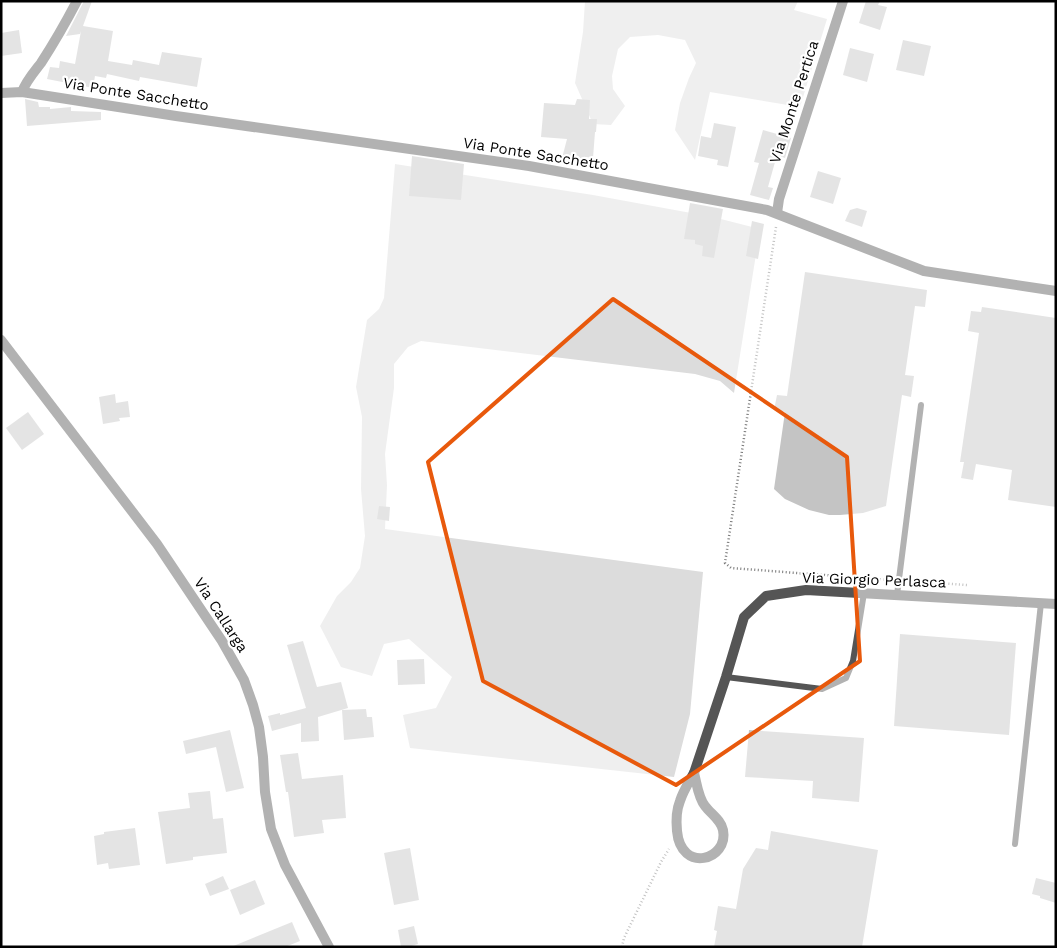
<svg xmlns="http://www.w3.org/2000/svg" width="1057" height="948" font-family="'Work Sans',sans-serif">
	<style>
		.green { fill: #dcdcdc }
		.building { fill: #c4c4c4 }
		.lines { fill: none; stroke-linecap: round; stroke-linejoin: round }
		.path { stroke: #777; stroke-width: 2.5; stroke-dasharray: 1 2.5; stroke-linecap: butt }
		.service { stroke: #555; stroke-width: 6 }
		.minor { stroke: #555; stroke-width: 10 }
		.marked { fill: none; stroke: #e8590c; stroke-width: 4; stroke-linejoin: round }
		.labels { text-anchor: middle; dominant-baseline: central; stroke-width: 4.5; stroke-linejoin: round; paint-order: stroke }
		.street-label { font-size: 15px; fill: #000; stroke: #fff }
	</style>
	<rect width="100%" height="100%" fill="#fff"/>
	<g class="green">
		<polygon points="585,1 798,1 794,10 827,19 800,107 710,92 695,160 675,130 680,103 689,78 696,63 685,40 658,35 630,37 618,49 612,76 613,89 625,106 611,125 593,124 575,83 583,32"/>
		<polygon points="395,164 593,195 713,217 760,229 734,393 720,381 695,374 421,341 408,347 394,364 394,388 385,454 387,485 385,529 703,572 690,714 674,777 410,748 403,715 436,708 452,677 409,639 384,644 372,676 341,667 320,626 337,596 351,582 360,568 365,536 361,489 362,417 356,387 367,320 379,309 384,298"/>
	</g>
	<g class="building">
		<polygon points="84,1 92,1 83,26 113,31 108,61 132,65 133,60 159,65 162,52 202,58 197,87 140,77 139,81 107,74 106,78 95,76 93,88 47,79 50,67 59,68 60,61 75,64 81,31 80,34 66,36"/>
		<polygon points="866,1 880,1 878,5 887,7 880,30 859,23"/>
		<polygon points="19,30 22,53 1,56 1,33"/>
		<polygon points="903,40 931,46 924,76 896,70"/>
		<polygon points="850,48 874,54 867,82 843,75"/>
		<polygon points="25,99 38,102 39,107 50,107 50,109 71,107 71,111 101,112 101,120 27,126"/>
		<polygon points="577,99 590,100 589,119 597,119 596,132 595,132 593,158 586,157 576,159 562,158 567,139 541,137 544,103 575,105"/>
		<polygon points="714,123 736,127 728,167 717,165 718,160 698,156 701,136 711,138"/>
		<polygon points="763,130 791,138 785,158 777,155 768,187 773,188 769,200 750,195 759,163 754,162"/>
		<polygon points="412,156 464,164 461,200 409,196"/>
		<polygon points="818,171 841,178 833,204 810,197"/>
		<polygon points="690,203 723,209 714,258 702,256 703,246 695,244 695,240 684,239"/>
		<polygon points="857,208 867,211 862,227 845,221 850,210"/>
		<polygon points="752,221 764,224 758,259 746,256"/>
		<polygon points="805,272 927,290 925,307 915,306 905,375 914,376 911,397 902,395 886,506 863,513 840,515 829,515 809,510 785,499 774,489 785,412 774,410 777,395 787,396"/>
		<polygon points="982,307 1056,318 1056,507 1008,500 1012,470 976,464 973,480 961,478 964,462 960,462 979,333 968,331 971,311 981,312"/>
		<polygon points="115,394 116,403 128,401 130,417 119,418 120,421 103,424 99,397"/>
		<polygon points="28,412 44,434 22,450 6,428"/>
		<polygon points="379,506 390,507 389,521 377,519"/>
		<polygon points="900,634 1016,643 1009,735 894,726"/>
		<polygon points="303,641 317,687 341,682 348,708 318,717 319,741 301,742 301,723 272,731 268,716 280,713 280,715 306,708 287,645"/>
		<polygon points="424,659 425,684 398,685 397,660"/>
		<polygon points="366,709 367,717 372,717 374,737 344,740 342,710"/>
		<polygon points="230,730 244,788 226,792 216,747 186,754 183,741"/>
		<polygon points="749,730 864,738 859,802 812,798 813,781 745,777"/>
		<polygon points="298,753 302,779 343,775 346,818 322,820 324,833 294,837 288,792 286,792 280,755"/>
		<polygon points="210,791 213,819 223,818 227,853 193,857 193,860 166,864 158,812 190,808 188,793"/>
		<polygon points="135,828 140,865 109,869 108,863 97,865 94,836 104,834 104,832"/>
		<polygon points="771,831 878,850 862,947 714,947 717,931 714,930 718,906 736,909 743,869 756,848 768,850"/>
		<polygon points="410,848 419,900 394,905 384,853"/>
		<polygon points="223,876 229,889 210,896 205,884"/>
		<polygon points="1036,878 1056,883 1056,903 1040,898 1040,896 1032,894"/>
		<polygon points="255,880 265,904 240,915 230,890"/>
		<polygon points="292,922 300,941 285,947 231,947"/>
		<polygon points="414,926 418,944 408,947 401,947 398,930"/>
	</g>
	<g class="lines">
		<g class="path">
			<polyline points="776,227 725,563 731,568 890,580"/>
			<polyline points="910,581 967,585"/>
			<polyline points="622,947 624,938 661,862 669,849"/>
		</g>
		<g class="service">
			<polyline points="897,595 921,405"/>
			<polyline points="726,677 822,689 846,678 853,661 864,593"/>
			<polyline points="1015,844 1041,603"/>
		</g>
		<g class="minor">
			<path d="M22,92C26,81 34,72 41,63C54,43 66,22 77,1"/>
			<polyline points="1,93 22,92 176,116 529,166 767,210 924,271 1056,291"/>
			<polyline points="777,213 779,199 843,1"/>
			<polyline points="1,340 157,544 222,641 244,680 253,705 259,727 263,757 265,792 271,829 285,865 329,947"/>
			<polyline points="694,773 726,677 744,617 766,596 806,590 1056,604"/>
			<path d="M694,773C697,784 698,797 705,806C711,814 721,820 723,830C729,860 681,874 677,831C676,821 676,811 680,801C683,791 689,782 694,773Z"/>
		</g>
	</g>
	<path d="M0 0H1057V948H0ZM613,299L847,457L860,661L676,785L483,681L428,462Z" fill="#fff" fill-opacity=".55" fill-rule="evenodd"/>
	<path class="marked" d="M613,299L847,457L860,661L676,785L483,681L428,462Z"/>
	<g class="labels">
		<g class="street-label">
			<text transform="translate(136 94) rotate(9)">Via Ponte Sacchetto</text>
			<text transform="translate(794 102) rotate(-72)">Via Monte Pertica</text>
			<text transform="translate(536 154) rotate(9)">Via Ponte Sacchetto</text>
			<text transform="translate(874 580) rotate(2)">Via Giorgio Perlasca</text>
			<text transform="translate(221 615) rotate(57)">Via Callarga</text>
		</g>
	</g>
	<rect width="1057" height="948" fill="none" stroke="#000000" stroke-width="5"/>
</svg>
